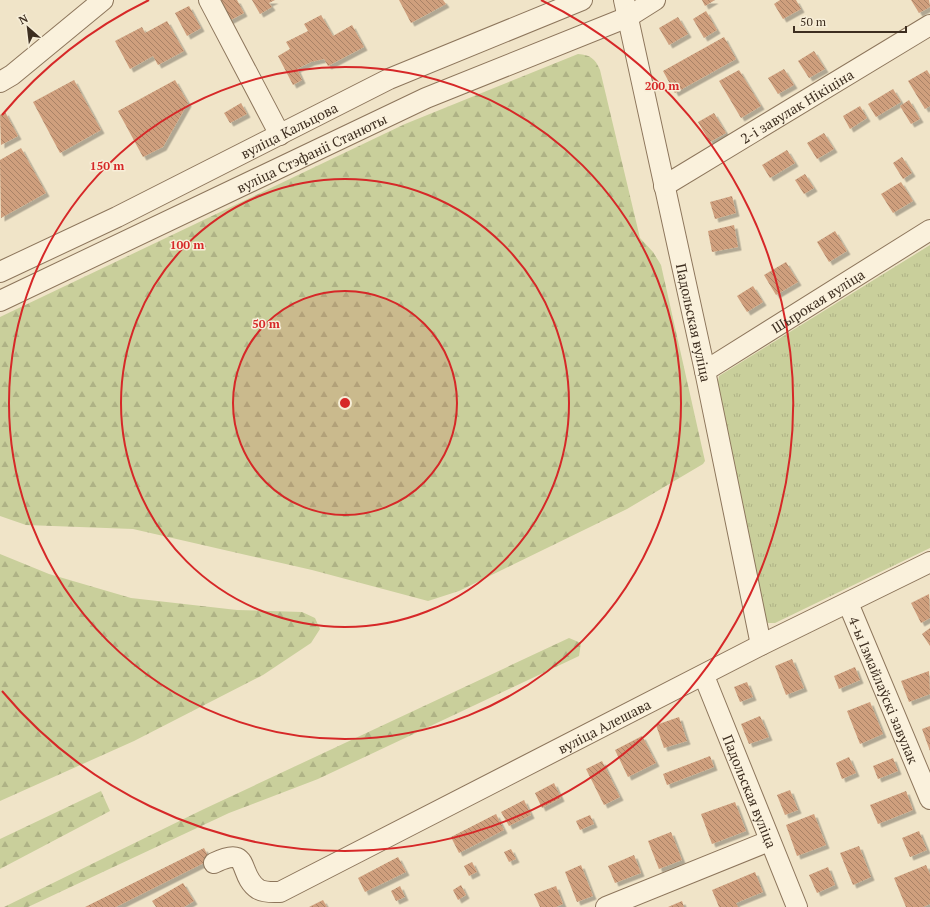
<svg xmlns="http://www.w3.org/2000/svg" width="930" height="907" font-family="'PT Serif',serif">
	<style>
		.grass { fill: url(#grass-tufts) }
		.forest { fill: url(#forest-firs) }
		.building { fill: url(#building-back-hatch); filter: url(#shadow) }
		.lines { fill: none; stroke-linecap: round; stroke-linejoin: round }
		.minor-casing { stroke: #8d765c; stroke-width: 22 }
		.minor { stroke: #faf1dc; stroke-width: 20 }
		.ring { fill: none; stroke: #d62828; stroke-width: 2 }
		.labels { text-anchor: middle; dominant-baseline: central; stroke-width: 3; stroke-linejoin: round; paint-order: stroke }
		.street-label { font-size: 14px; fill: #3d2e20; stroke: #f7eed8 }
		.centre { fill: #d62828; stroke: #f7eed8; stroke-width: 2 }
		.ring-label { font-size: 12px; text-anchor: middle; font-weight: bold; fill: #d62828; stroke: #f7eed8; stroke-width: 3; stroke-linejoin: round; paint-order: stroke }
	</style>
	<defs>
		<pattern id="grass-tufts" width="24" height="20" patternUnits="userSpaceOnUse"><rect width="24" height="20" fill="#c9cf9b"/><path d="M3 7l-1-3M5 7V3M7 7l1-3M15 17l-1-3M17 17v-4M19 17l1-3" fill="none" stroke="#aeb285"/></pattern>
		<pattern id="forest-firs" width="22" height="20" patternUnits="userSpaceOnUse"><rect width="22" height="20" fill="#c9cf9b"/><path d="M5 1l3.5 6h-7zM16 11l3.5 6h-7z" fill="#aeb285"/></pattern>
		<pattern id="building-back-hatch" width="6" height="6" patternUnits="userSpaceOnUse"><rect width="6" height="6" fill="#cf9f7d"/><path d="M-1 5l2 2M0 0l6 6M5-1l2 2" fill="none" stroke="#a98266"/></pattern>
		<filter id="shadow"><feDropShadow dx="3.5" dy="3.5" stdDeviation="0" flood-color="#0004"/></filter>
	</defs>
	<rect width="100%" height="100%" fill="#f0e4c8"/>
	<polygon class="grass" points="930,245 930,548 775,623 768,623 764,619 717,387 719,376"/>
	<g class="forest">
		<path d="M578,54C590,55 595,58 600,70L640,238L653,252L661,265L705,461L703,464L627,509L459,591L428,601L312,570L133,529L26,525L0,516V317L405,124Z"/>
		<polygon points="0,554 49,574 131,598 237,610 302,612 315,618 320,629 311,643 263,675 134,741 0,801"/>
		<polygon points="569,638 581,643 579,656 318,779 229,813 28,907 4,907 204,809"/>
		<polygon points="101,791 110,811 0,869 0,839"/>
	</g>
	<g class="building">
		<polygon points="216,0 237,0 244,13 227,22"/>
		<polygon points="252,0 275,0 269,3 272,7 260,14"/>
		<polygon points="399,0 443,0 446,4 411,23"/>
		<polygon points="702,0 715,0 705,6"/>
		<polygon points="780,0 796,0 801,9 783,19 774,4"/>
		<polygon points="911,0 929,0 930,7 919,13"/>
		<polygon points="189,6 201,28 187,36 175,13"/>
		<polygon points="706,11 717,30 704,38 693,19"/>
		<polygon points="321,15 333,36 352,25 364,47 328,66 324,59 311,62 297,69 302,80 293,85 278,56 290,49 286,42 308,31 304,24"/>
		<polygon points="678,17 688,34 669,45 659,28"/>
		<polygon points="167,21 184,51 158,65 153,56 130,69 115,41 142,27 145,33"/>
		<polygon points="724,37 736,59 675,93 663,71"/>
		<polygon points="814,51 825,69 809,78 798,61"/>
		<polygon points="784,69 794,85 778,94 768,78"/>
		<polygon points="739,70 761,106 741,118 719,81"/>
		<polygon points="927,70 930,75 930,106 925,109 908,81"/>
		<polygon points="74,80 101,130 60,153 33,102"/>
		<polygon points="175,80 188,103 163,147 143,157 118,111"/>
		<polygon points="893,89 901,102 876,117 868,104"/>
		<polygon points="909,100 920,119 911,124 900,106"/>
		<polygon points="241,103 247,114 230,123 224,113"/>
		<polygon points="860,106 867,118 850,129 843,116"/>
		<polygon points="5,112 18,136 1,145 0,115"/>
		<polygon points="714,113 726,133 710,142 698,122"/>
		<polygon points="824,133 834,149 817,159 807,143"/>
		<polygon points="21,148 46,193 1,218 0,160"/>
		<polygon points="787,150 795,163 770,178 762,165"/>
		<polygon points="902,157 912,173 903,179 893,163"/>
		<polygon points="805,174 814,188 804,194 795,180"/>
		<polygon points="901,182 913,201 893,213 881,194"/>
		<polygon points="732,196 736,213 715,219 710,202"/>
		<polygon points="734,225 738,247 712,252 708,231"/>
		<polygon points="835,231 847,251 829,262 817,242"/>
		<polygon points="786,262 798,282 776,295 764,275"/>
		<polygon points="753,286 763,302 747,312 737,296"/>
		<polygon points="929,594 930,618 921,623 911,603"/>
		<polygon points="930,628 930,646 922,634"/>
		<polygon points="792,659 804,688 786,695 775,666"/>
		<polygon points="855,667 860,680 839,689 834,676"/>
		<polygon points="929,671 930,694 909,702 901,681"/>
		<polygon points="747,682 753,697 740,702 734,687"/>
		<polygon points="870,702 883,734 860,744 847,711"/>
		<polygon points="760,716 769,737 749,744 741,724"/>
		<polygon points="679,717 687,741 664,748 656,725"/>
		<polygon points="930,726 930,751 922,729"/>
		<polygon points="642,736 656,763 628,777 615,750"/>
		<polygon points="710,756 714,767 667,785 663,774"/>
		<polygon points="849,757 856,773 842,779 836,763"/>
		<polygon points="893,758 898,771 878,779 873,766"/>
		<polygon points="602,761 620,797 604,805 586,769"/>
		<polygon points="554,783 561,798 542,808 535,793"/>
		<polygon points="790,790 798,810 785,815 777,795"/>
		<polygon points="906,791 913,810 878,824 870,805"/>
		<polygon points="524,800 531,815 509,826 501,812"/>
		<polygon points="735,802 746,831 712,844 701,814"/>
		<polygon points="496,814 504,830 459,853 451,837"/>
		<polygon points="814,814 826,845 797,856 786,825"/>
		<polygon points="590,815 594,824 580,830 576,821"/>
		<polygon points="919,831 927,850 910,857 902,838"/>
		<polygon points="671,832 682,860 659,869 648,841"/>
		<polygon points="859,846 871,877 853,885 840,853"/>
		<polygon points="204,848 210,860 116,907 85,907"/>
		<polygon points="511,849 516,859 509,862 504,852"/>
		<polygon points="634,855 641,873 615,883 608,866"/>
		<polygon points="398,857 406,872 365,892 358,878"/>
		<polygon points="472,862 477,872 469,876 464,866"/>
		<polygon points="581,865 593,896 577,902 565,872"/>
		<polygon points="926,865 930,874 930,904 923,907 906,907 894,878"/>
		<polygon points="828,867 835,885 817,893 809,875"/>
		<polygon points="755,872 763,892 736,903 738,907 719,907 712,890"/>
		<polygon points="183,883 194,901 184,907 156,907 152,901"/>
		<polygon points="461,885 466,895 458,900 453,890"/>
		<polygon points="400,886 405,897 396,901 391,891"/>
		<polygon points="556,886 563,904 556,907 540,907 534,894"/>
		<polygon points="323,900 327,907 309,907"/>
		<polygon points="682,901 684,907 668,907"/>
	</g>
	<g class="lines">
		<g class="minor-casing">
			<g id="minor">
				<polyline points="209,0 280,135"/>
				<path id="s1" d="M624,0L705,371L761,645"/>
				<polyline points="0,82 12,75 103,0"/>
				<path id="s2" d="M664,186L930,25"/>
				<path id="s3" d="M0,272L117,217L389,79L582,0"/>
				<path id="s4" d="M0,301L426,98L628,17L655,0"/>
				<path id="s5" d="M705,371L930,230"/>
				<path id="s6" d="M848,603L930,799"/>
				<path id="s7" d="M704,676L797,907"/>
				<path id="s8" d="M214,863C252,844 237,875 258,889C265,893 273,892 280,892L761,645L930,562"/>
				<polyline points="606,907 769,841"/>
			</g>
		</g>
		<use href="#minor" class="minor"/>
	</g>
	<circle cx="345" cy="403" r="112" fill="#d62828" fill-opacity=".12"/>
	<g class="ring">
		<circle cx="345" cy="403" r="112"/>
		<circle cx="345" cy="403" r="224"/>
		<circle cx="345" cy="403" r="336"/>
		<path d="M2 115A448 448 0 0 1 149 0M541 0A448 448 0 1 1 2 691"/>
	</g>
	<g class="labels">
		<g class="street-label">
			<text stroke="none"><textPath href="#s2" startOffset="155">2-і завулак Нікіціна</textPath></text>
			<text stroke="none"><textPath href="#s3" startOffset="322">вуліца Кальцова</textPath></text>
			<text stroke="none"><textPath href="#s4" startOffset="345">вуліца Стэфаніі Станюты</textPath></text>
			<text stroke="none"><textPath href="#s5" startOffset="133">Шырокая вуліца</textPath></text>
			<text stroke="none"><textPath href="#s1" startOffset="330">Падольская вуліца</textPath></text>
			<text stroke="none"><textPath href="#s6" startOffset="94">4-ы Ізмайлаўскі завулак</textPath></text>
			<text stroke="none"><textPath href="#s8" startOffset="449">вуліца Алешава</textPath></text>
			<text stroke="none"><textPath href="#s7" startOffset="124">Падольская вуліца</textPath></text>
		</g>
	</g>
	<circle cx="345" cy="403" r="6" class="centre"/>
	<g class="ring-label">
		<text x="662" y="90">200 m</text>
		<text x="107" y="170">150 m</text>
		<text x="187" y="249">100 m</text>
		<text x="266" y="328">50 m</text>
	</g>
	<g transform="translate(28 28) rotate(332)" stroke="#f7eed8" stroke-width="3" paint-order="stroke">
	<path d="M0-3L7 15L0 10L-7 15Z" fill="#3d2e20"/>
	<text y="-6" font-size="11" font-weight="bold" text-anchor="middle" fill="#3d2e20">N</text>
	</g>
	<path d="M794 26v6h112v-6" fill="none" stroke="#3d2e20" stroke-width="2"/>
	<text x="800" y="26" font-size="12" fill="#3d2e20" stroke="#f7eed8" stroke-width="3" paint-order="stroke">50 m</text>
</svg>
